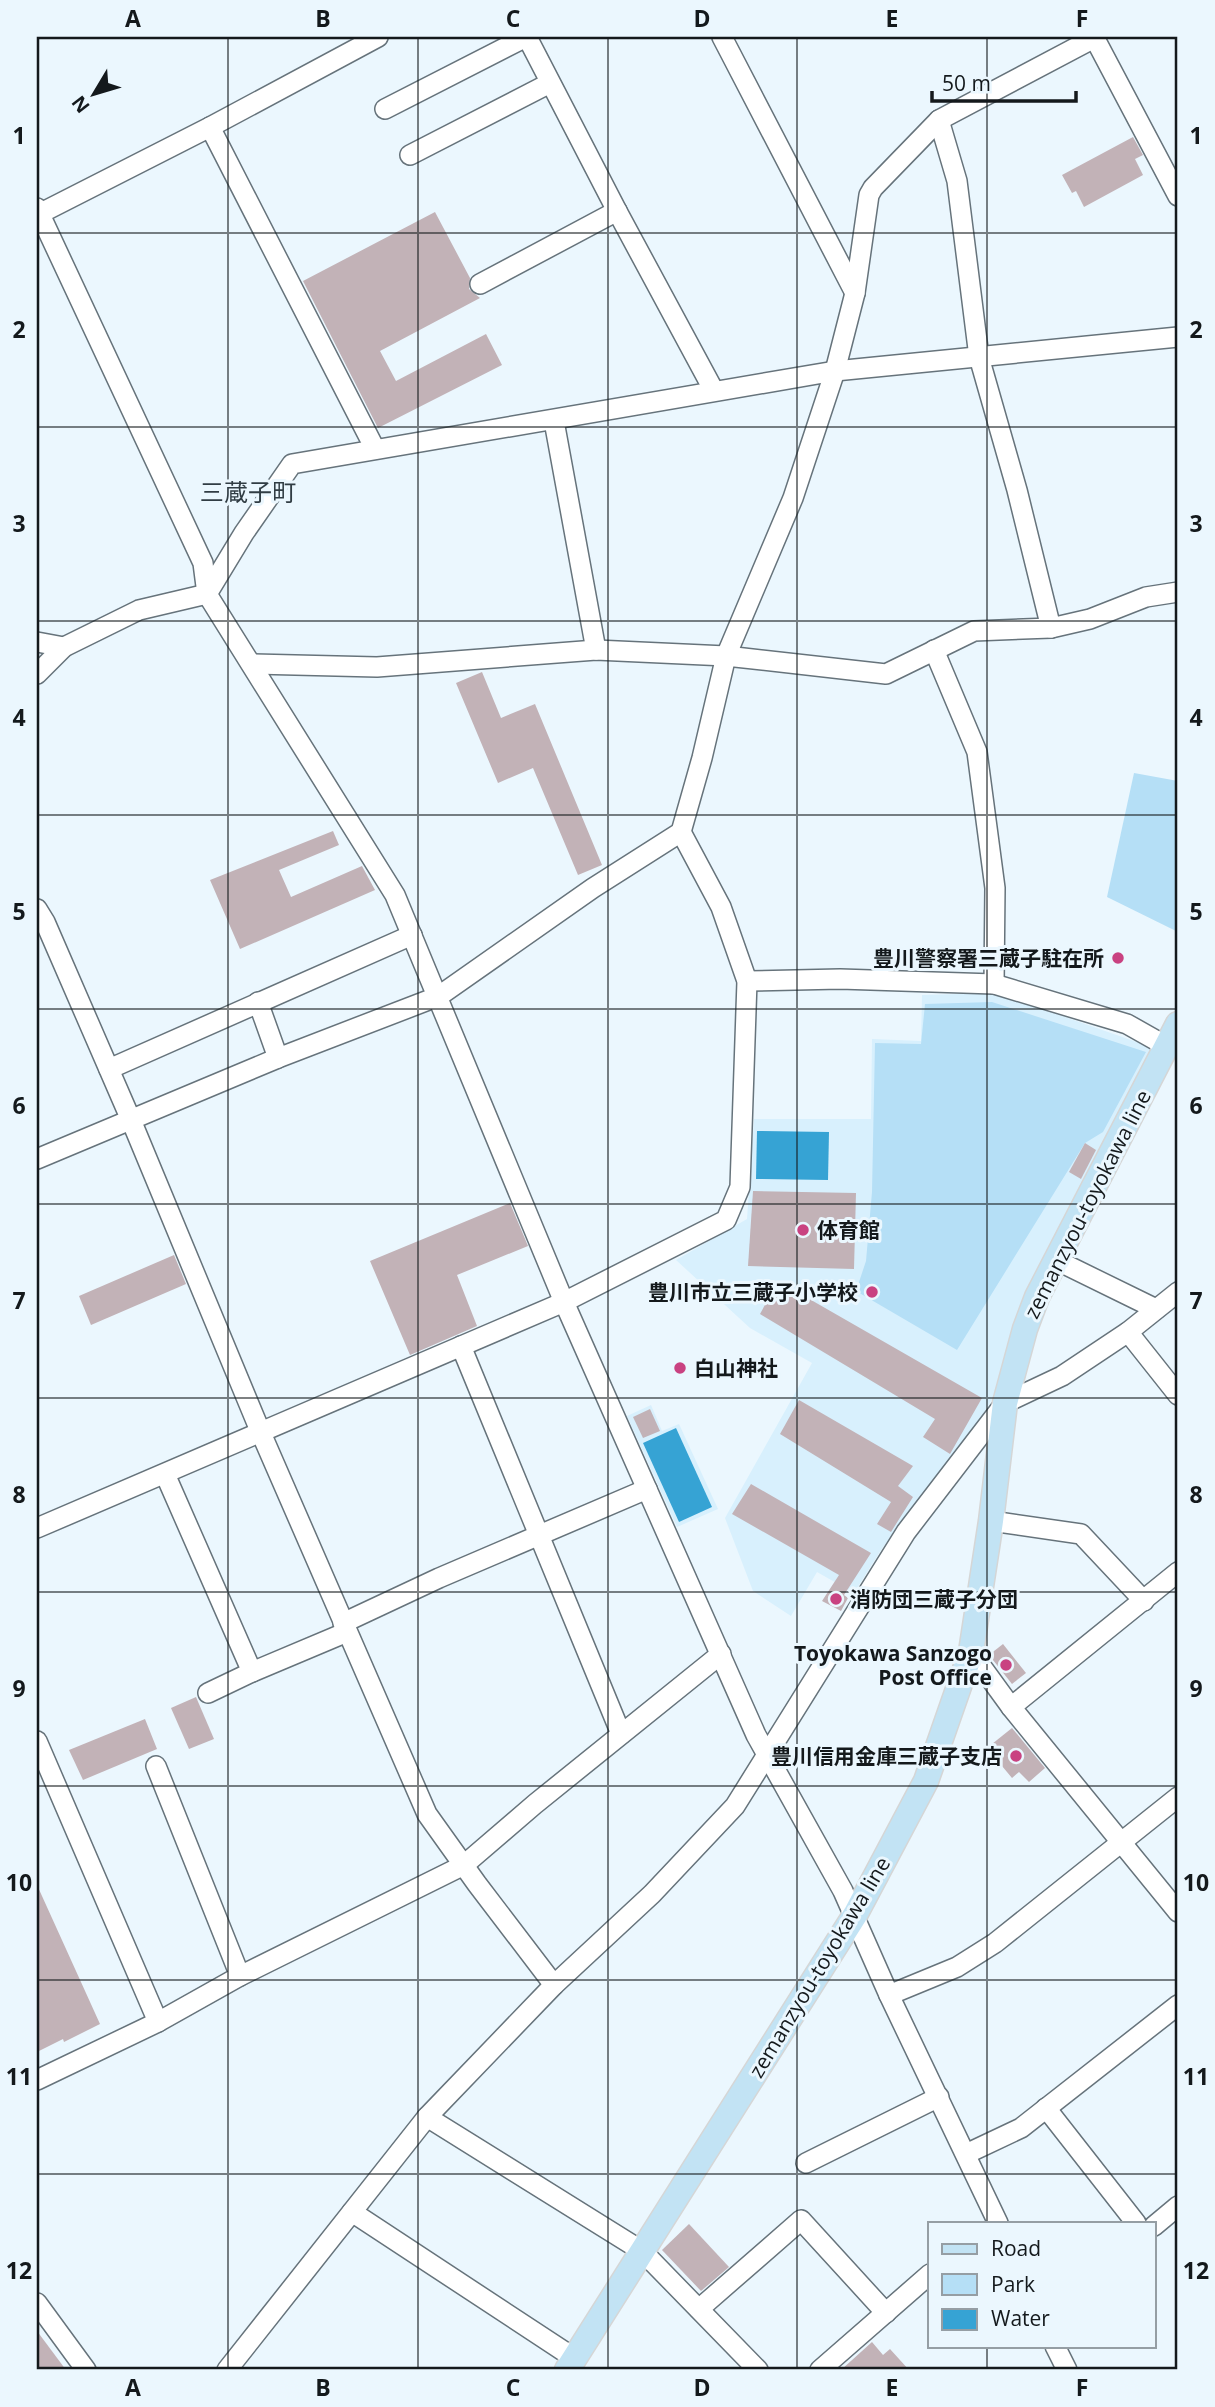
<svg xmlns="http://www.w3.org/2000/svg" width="1215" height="2407" font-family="'Open Sans','Noto Sans JP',sans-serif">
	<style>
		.built { fill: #d8f0fd }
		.green { fill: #b5dff6 }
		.water { fill: #36a3d4 }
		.building { fill: #c2b2b7 }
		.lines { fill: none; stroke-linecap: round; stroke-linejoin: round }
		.minor-casing { stroke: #66737b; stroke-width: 22 }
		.major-casing { stroke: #d5d6d6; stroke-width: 27 }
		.minor { stroke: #fff; stroke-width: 19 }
		.major { stroke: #c2e3f4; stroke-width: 24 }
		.grid { fill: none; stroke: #14191c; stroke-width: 2; stroke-opacity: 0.55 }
		.poi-dot { fill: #c94281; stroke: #ebf7fe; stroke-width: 2.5 }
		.labels { text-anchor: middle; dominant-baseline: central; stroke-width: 6; stroke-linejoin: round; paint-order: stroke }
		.poi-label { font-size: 21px; font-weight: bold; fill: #14191c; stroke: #ebf7fe; text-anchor: end }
		.street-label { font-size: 21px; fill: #14191c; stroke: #ebf7fe }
		.quarter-label { font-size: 24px; fill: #313d44; stroke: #ebf7fe }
		.neatline { fill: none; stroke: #14191c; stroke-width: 2.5 }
		.grid-label { font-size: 23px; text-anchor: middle; font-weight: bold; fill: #14191c }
	</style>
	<rect width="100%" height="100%" fill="#ebf7fe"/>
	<g class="built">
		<polygon points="996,993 1154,1048 1006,1376 972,1432 883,1547 854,1593 817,1572 791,1616 753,1591 725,1518 812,1363 750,1328 676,1260 747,1219 754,1119 871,1119 872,1039 921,1041 922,995"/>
		<polygon points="651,1405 662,1431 679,1424 718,1509 677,1527 627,1416"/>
	</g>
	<g class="green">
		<polygon points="1134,773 1178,781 1178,932 1107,897"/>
		<polygon points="992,1002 1146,1052 1103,1132 1085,1143 957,1350 856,1291 866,1261 872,1192 875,1043 921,1044 925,1004"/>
	</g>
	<g class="water">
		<polygon points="757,1131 829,1132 828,1180 756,1179"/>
		<polygon points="676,1428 712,1507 679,1522 643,1443"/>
	</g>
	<g class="building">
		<polygon points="1133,137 1143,155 1135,159 1143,175 1084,207 1076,191 1072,193 1062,175"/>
		<polygon points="435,212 470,278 469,289 480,298 380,351 396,381 486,334 502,365 378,428 303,281"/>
		<polygon points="482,672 501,718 535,704 602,865 578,875 533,768 498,783 456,683"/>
		<polygon points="333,831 339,845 279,870 291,897 362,866 375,890 240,949 210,880"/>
		<polygon points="1085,1143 1096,1150 1081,1179 1069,1172"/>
		<polygon points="753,1191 856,1193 854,1269 748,1266"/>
		<polygon points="510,1203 528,1246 457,1275 477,1326 410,1355 370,1261"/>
		<polygon points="174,1255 186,1284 91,1325 79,1296"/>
		<polygon points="778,1281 982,1398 950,1454 923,1437 935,1419 760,1314"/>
		<polygon points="799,1400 913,1466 898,1486 913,1497 891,1532 877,1524 891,1502 780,1434"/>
		<polygon points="650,1409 660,1431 643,1438 633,1417"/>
		<polygon points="751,1484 871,1553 844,1595 848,1598 841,1611 822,1601 839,1575 732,1514"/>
		<polygon points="1003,1644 1026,1673 1012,1684 989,1655"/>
		<polygon points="196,1697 214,1739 189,1749 171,1708"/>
		<polygon points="145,1719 157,1749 83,1780 69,1750"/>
		<polygon points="1012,1728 1045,1768 1029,1782 1019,1772 1012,1778 987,1748"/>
		<polygon points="37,1885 100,2024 64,2042 63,2039 37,2052"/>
		<polygon points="689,2224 729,2267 701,2291 662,2250"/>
		<polygon points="37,2331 66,2370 37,2370"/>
		<polygon points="872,2342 883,2355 890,2349 909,2370 841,2370"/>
	</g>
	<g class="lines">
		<g class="minor-casing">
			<g id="minor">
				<polyline points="527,37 617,211 714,391"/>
				<polyline points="722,37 855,293"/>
				<polyline points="1094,37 1178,196"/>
				<polyline points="385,109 526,37"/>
				<polyline points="939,120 957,181 979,357 1017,490 1051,628"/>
				<polyline points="210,127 375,449"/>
				<polyline points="410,155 550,83"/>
				<polyline points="37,208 203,563 207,594 395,895 564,1302 756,1735 843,1891 889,1995 998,2223"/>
				<polyline points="37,215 210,127 378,37"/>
				<polyline points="480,284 617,211"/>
				<polyline points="554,421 596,650"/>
				<polyline points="37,642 64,647"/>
				<polyline points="934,650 977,752 995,888 994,984"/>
				<polyline points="253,664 377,667 596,650 726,656 886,674 974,631 1051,628 1090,619 1146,597 1178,592"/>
				<polyline points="37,674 64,647 139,610 207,594 244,533 292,464 835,371 1178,337"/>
				<polyline points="37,909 45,922 131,1120 261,1433 427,1814 477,1884 554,1985"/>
				<polyline points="747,981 840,979 994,984 1127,1024 1166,1046"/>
				<polyline points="258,1002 278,1058"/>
				<polyline points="109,1069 412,935"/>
				<polyline points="37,1159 278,1058 439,996 593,888 681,832 702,758 726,656 793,498 835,371 855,293 869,195 873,188 939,120 1096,37"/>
				<polyline points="1056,1260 1156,1309"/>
				<polyline points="1128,1332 1178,1395"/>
				<polyline points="461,1346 621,1734"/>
				<polyline points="165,1474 252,1672"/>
				<polyline points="991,1521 1081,1534 1144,1601"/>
				<polyline points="37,1528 564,1302 726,1220 740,1187 747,981 721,907 681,832"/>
				<polyline points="343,1623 439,1578 647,1489"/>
				<polyline points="971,1652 1011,1707 1178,1912"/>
				<polyline points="208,1693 252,1672 347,1632"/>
				<polyline points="1011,1707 1178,1572"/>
				<polyline points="37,1741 158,2022"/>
				<polyline points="156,1766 240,1976"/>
				<polyline points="889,1995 957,1967 995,1943 1178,1797"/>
				<polyline points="37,2080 158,2022 240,1976 464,1865 535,1804 721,1654"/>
				<polyline points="1046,2108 1136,2223"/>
				<polyline points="427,2117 642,2251 758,2370"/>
				<polyline points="966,2154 1021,2128 1178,2005"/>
				<polyline points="806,2163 939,2097"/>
				<polyline points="352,2212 574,2358"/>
				<polyline points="1154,2226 1178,2206"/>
				<polyline points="37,2303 86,2370"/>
				<polyline points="699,2309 801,2220 886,2313"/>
				<polyline points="1055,2346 1067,2370"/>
				<polyline points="227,2370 427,2117 554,1985 652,1894 735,1806 906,1532 1005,1403 1062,1376 1128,1332 1178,1292"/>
				<polyline points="820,2370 930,2274"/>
			</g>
		</g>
		<g class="major-casing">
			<polyline id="major" points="567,2370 855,1915 926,1781 971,1652 991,1521 1005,1403 1025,1329 1037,1297 1178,1024"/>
		</g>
		<use href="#minor" class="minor"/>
		<use href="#major" class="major"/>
	</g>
	<path class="grid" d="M228,37V2370M418,37V2370M608,37V2370M797,37V2370M987,37V2223M37,233H1178M37,427H1178M37,621H1178M37,815H1178M37,1009H1178M37,1204H1178M37,1398H1178M37,1592H1178M37,1786H1178M37,1980H1178M37,2174H1178M987,2346V2370"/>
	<g class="poi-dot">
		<circle cx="1118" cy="958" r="7"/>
		<circle cx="803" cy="1230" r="7"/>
		<circle cx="872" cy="1292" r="7"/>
		<circle cx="680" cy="1368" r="7"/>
		<circle cx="836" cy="1599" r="7"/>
		<circle cx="1006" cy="1665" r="7"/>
		<circle cx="1016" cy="1756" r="7"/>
	</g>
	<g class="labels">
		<g class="poi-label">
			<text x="1104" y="958">豊川警察署三蔵子駐在所</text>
			<text x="817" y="1230" text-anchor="start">体育館</text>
			<text x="858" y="1292">豊川市立三蔵子小学校</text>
			<text x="694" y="1368" text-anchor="start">白山神社</text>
			<text x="850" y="1599" text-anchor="start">消防団三蔵子分団</text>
			<text x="992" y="1653">Toyokawa Sanzogo<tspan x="992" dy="24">Post Office</tspan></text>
			<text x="1002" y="1756">豊川信用金庫三蔵子支店</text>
		</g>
		<g class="street-label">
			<text transform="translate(1087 1204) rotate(-63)">zemanzyou-toyokawa line</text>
			<text transform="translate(819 1967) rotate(-59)">zemanzyou-toyokawa line</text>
		</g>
		<g class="quarter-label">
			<text x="248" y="491">三蔵子町</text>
		</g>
	</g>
	<rect width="1215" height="2407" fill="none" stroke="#ebf7fe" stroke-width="77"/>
	<rect x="928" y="2222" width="228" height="126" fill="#ebf7fe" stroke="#959ea4" stroke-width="2"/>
	<rect x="942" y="2244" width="35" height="10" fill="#c2e3f4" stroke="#959ea4" stroke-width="2"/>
	<text x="991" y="2256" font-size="21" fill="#14191c">Road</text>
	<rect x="942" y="2274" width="35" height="21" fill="#b5dff6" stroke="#959ea4" stroke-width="2"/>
	<text x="991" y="2292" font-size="21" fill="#14191c">Park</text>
	<rect x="942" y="2309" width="35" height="21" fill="#36a3d4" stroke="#959ea4" stroke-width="2"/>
	<text x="991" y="2326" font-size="21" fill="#14191c">Water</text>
	<g transform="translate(94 94) rotate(232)" stroke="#ebf7fe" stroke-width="5" paint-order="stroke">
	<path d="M0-5L12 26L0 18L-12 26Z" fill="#14191c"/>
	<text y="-10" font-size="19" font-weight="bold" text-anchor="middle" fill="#14191c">N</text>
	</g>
	<path d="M932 91v10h144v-10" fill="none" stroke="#14191c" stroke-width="3.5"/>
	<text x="942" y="91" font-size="21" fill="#14191c" stroke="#ebf7fe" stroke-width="5" paint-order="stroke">50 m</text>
	<rect x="38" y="38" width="1138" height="2330" class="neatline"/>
	<g class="grid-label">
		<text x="133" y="27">A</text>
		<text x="323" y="27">B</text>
		<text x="513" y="27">C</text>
		<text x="702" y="27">D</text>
		<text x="892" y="27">E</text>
		<text x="1082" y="27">F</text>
		<text x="19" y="144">1</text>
		<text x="1196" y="144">1</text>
		<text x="19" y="338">2</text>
		<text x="1196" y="338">2</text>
		<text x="19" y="532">3</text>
		<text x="1196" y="532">3</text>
		<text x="19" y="726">4</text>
		<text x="1196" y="726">4</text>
		<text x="19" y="920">5</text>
		<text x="1196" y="920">5</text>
		<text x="19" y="1114">6</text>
		<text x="1196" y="1114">6</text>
		<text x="19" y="1309">7</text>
		<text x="1196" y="1309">7</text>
		<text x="19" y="1503">8</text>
		<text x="1196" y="1503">8</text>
		<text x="19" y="1697">9</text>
		<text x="1196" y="1697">9</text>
		<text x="19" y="1891">10</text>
		<text x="1196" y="1891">10</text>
		<text x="19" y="2085">11</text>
		<text x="1196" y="2085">11</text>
		<text x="19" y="2279">12</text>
		<text x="1196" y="2279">12</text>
		<text x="133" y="2396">A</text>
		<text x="323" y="2396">B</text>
		<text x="513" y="2396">C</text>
		<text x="702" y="2396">D</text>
		<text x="892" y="2396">E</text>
		<text x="1082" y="2396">F</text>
	</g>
</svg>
